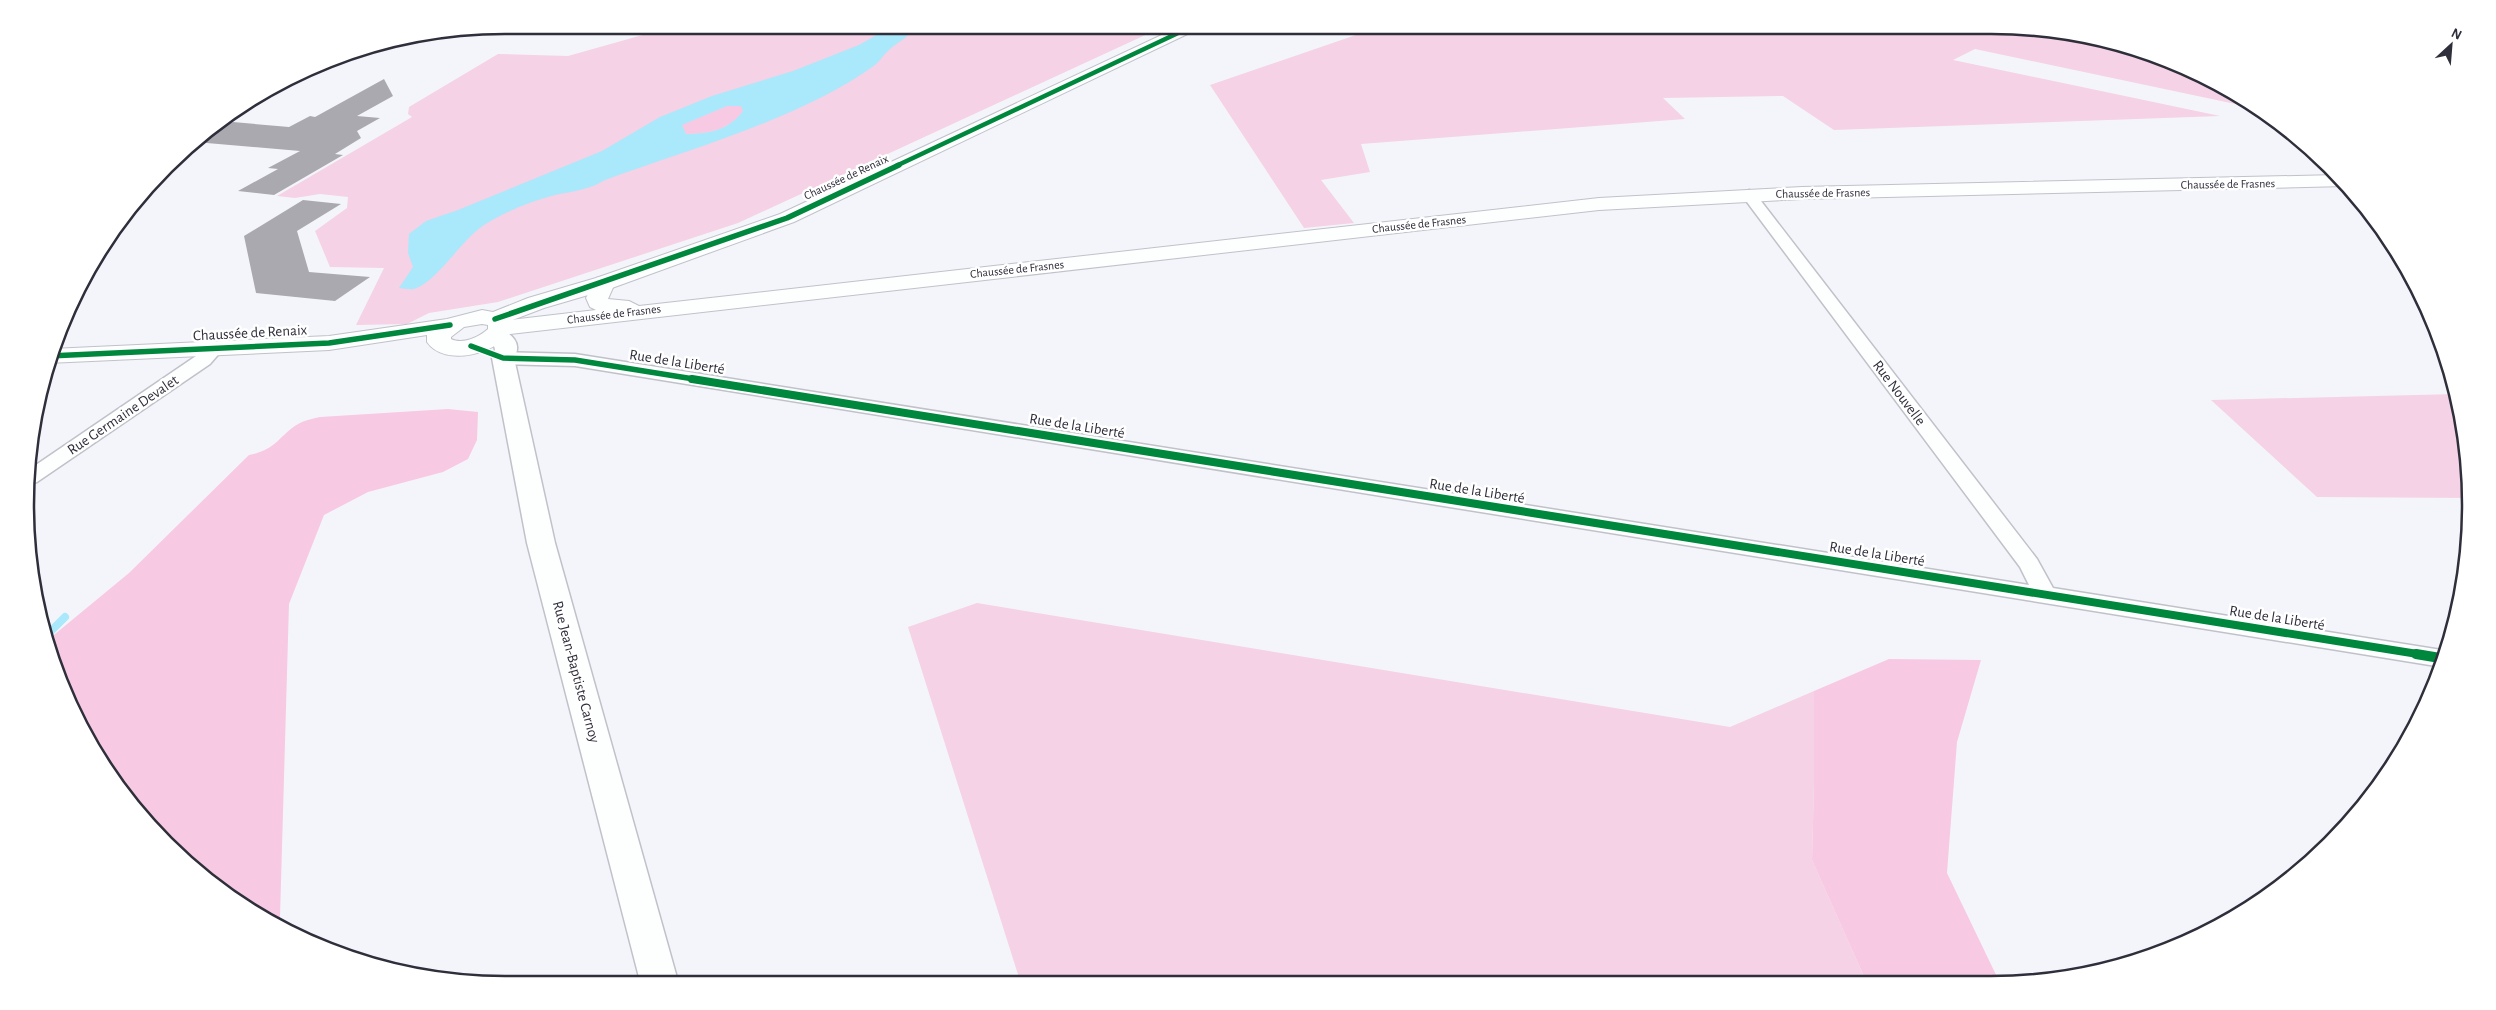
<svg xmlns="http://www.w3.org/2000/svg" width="2496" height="1010" font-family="'Alegreya Sans',sans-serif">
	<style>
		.green { fill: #f5d2e5 }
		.forest { fill: #f8c9e3 }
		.water { fill: #aae8fb; fill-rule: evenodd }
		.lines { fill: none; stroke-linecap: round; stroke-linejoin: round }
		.stream { stroke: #aae8fb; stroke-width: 8 }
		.building { fill: #aba9b0 }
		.minor-casing { stroke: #c1c1ca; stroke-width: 3 }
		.tertiary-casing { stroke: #c1c1ca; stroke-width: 3 }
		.secondary-casing { stroke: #c1c1ca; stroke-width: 2 }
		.primary-casing { stroke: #c1c1ca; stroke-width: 2 }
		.minor { fill: #fdfefe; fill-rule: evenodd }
		.tertiary { fill: #fdfefe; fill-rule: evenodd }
		.secondary { fill: #fdfefe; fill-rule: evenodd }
		.primary { fill: #fdfefe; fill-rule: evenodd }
		.cycleway-far3-casing { stroke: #fff; stroke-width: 6 }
		.cycleway-far2-casing { stroke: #fff; stroke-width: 8 }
		.cycleway-far1-casing { stroke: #fff; stroke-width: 11 }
		.cycleway-casing { stroke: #fff; stroke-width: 13 }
		.cycleway-far3 { stroke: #00873e; stroke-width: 4.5 }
		.cycleway-far2 { stroke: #00873e; stroke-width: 5.5 }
		.cycleway-far1 { stroke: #00873e; stroke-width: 8 }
		.cycleway { stroke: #00873e; stroke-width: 10 }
		.labels { text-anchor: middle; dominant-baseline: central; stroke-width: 5; stroke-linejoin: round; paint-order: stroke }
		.far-street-label { font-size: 12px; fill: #2e2f3b; stroke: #fff }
		.street-label { font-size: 15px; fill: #2e2f3b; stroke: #fff }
		.rim { fill: none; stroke: #2e2f3b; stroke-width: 2.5 }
	</style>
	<rect width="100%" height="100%" fill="#f4f5fb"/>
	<g class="green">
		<polygon points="678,25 1167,25 738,223 498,302 429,313 407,324 356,325 384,268 330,267 315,231 347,208 348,197 320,194 295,198 277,196 412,117 408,114 409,107 498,54 568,56"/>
		<polygon points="1385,25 1991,25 2145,50 2231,89 2259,109 1975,49 1953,60 2220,116 1834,130 1783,96 1663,98 1685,119 1361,144 1370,172 1321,180 1354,223 1304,228 1210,85"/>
		<polygon points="2457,394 2470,473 2469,498 2317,497 2211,400"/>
		<polygon points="977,603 1730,727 1814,691 1814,782 1812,860 1866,981 1021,984 908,627"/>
	</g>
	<g class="forest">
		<path d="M727,106H741L743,111C728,130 709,133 686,134L682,125Z"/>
		<path d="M448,409L478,412L477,440L468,459L443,472L368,492L324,515L289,604L280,917L278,921L213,886L144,821L89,745L49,639L129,573L249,455C280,449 279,433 302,422C307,420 314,418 320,417Z"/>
		<polygon points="1889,659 1981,660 1957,742 1947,873 1999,981 1866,981 1812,860 1814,782 1814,691"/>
	</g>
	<path class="water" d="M883,25H914C909,39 898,41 888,51C883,55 880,61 875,65C802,118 690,149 605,180C589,190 573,191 555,195C531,201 505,212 484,225C461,240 437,282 414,289C410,290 403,288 399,288L413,267L408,253L409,234L426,221L458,210L602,151L660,117L712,96L793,71L859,45L882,32ZM727,106H741L743,111C729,130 709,134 686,134L682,125Z"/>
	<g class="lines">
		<polyline class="stream" points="48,634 65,617"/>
	</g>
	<g class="building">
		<polygon points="384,79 393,96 357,116 380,118 357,131 361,138 335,154 343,155 274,195 238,191 278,169 268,168 300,151 195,142 233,122 289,127 310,116 315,117"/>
		<polygon points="303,200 341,204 297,231 309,272 370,277 335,301 256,293 244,236"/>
	</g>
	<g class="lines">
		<g class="minor-casing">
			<g id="minor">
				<polygon points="1749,190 1754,192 2037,559 2053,588 2448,651 2442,667 575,366 503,364 497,362 494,358 497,354 503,352 575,354 2029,585 2020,567 1744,198 1741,195"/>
				<polygon points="214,344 220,345 223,349 210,364 37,482 30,484 30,469 196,356 208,345"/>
			</g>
		</g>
		<g class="tertiary-casing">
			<path id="tertiary" d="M496,328C511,332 523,343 514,358L555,543L679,985H641L527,543L492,358C499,346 492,345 485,335L488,330Z"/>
		</g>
		<g class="secondary-casing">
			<polygon id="secondary" points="2337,175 2346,186 1802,199 1599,210 501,335 493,333 490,328 493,323 501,321 596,310 590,307 586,298 596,278 604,276 612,278 615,283 608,299 629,301 639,306 1599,198 1802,187"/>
		</g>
		<g class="primary-casing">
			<path id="primary" d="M1183,25H1203L1200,28L794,222L612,288L544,308L510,321L512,331C497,353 445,368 427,342V335L329,350L48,363L51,349L329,336L447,319L482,310L493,312L528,298L596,278L780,214ZM482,324L488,325V329C479,337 463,345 451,339V337L464,327Z"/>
		</g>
		<use href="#minor" class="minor"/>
		<use href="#tertiary" class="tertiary"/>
		<use href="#secondary" class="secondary"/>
		<use href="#primary" class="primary"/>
		<g class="cycleway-far3-casing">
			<polyline id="cycleway-far3" points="896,166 1195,25"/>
		</g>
		<g class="cycleway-far2-casing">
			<g id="cycleway-far2">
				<polyline points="495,319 787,218 899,165"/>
				<polyline points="471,346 503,358 575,360 700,380"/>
				<polyline points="49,356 329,343 450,325"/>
			</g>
		</g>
		<g class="cycleway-far1-casing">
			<polyline id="cycleway-far1" points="692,379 2424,655"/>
		</g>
		<g class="cycleway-casing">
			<polyline id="cycleway" points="2416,654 2446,659"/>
		</g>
		<use href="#cycleway-far3" class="cycleway-far3"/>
		<use href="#cycleway-far2" class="cycleway-far2"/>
		<use href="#cycleway-far1" class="cycleway-far1"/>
		<use href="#cycleway" class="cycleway"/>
	</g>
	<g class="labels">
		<g class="far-street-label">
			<text transform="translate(846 177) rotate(-25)">Chaussée de Renaix</text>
			<text transform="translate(2228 184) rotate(-1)">Chaussée de Frasnes</text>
			<text transform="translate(1823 193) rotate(-1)">Chaussée de Frasnes</text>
			<text transform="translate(1419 224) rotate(-6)">Chaussée de Frasnes</text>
			<text transform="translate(1017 269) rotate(-6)">Chaussée de Frasnes</text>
			<text transform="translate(614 314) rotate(-7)">Chaussée de Frasnes</text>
		</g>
		<g class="street-label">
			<text transform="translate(250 333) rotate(-3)">Chaussée de Renaix</text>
			<text transform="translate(677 362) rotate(9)">Rue de la Liberté</text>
			<text transform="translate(1899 393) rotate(53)">Rue Nouvelle</text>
			<text transform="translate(123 415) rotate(-34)">Rue Germaine Devalet</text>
			<text transform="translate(1077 426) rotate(9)">Rue de la Liberté</text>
			<text transform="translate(1477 491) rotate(9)">Rue de la Liberté</text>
			<text transform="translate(1877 554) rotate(9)">Rue de la Liberté</text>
			<text transform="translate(2277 618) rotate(9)">Rue de la Liberté</text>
			<text transform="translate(576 672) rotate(75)">Rue Jean-Baptiste Carnoy</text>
		</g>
	</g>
	<path d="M0 0H2496V1010H0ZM505 34H1991A471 471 0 0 1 2462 505V505A471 471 0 0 1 1991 976H505A471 471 0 0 1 34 505V505A471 471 0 0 1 505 34Z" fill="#fff" fill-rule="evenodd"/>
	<path class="rim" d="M505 34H1991A471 471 0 0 1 2462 505V505A471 471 0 0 1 1991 976H505A471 471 0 0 1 34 505V505A471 471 0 0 1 505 34Z"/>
	<g transform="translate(2451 45) rotate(26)" stroke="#ffffff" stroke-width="4" paint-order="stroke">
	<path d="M0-4L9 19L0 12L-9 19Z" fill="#2e2f3b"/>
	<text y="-8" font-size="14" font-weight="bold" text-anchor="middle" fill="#2e2f3b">N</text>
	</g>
</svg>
